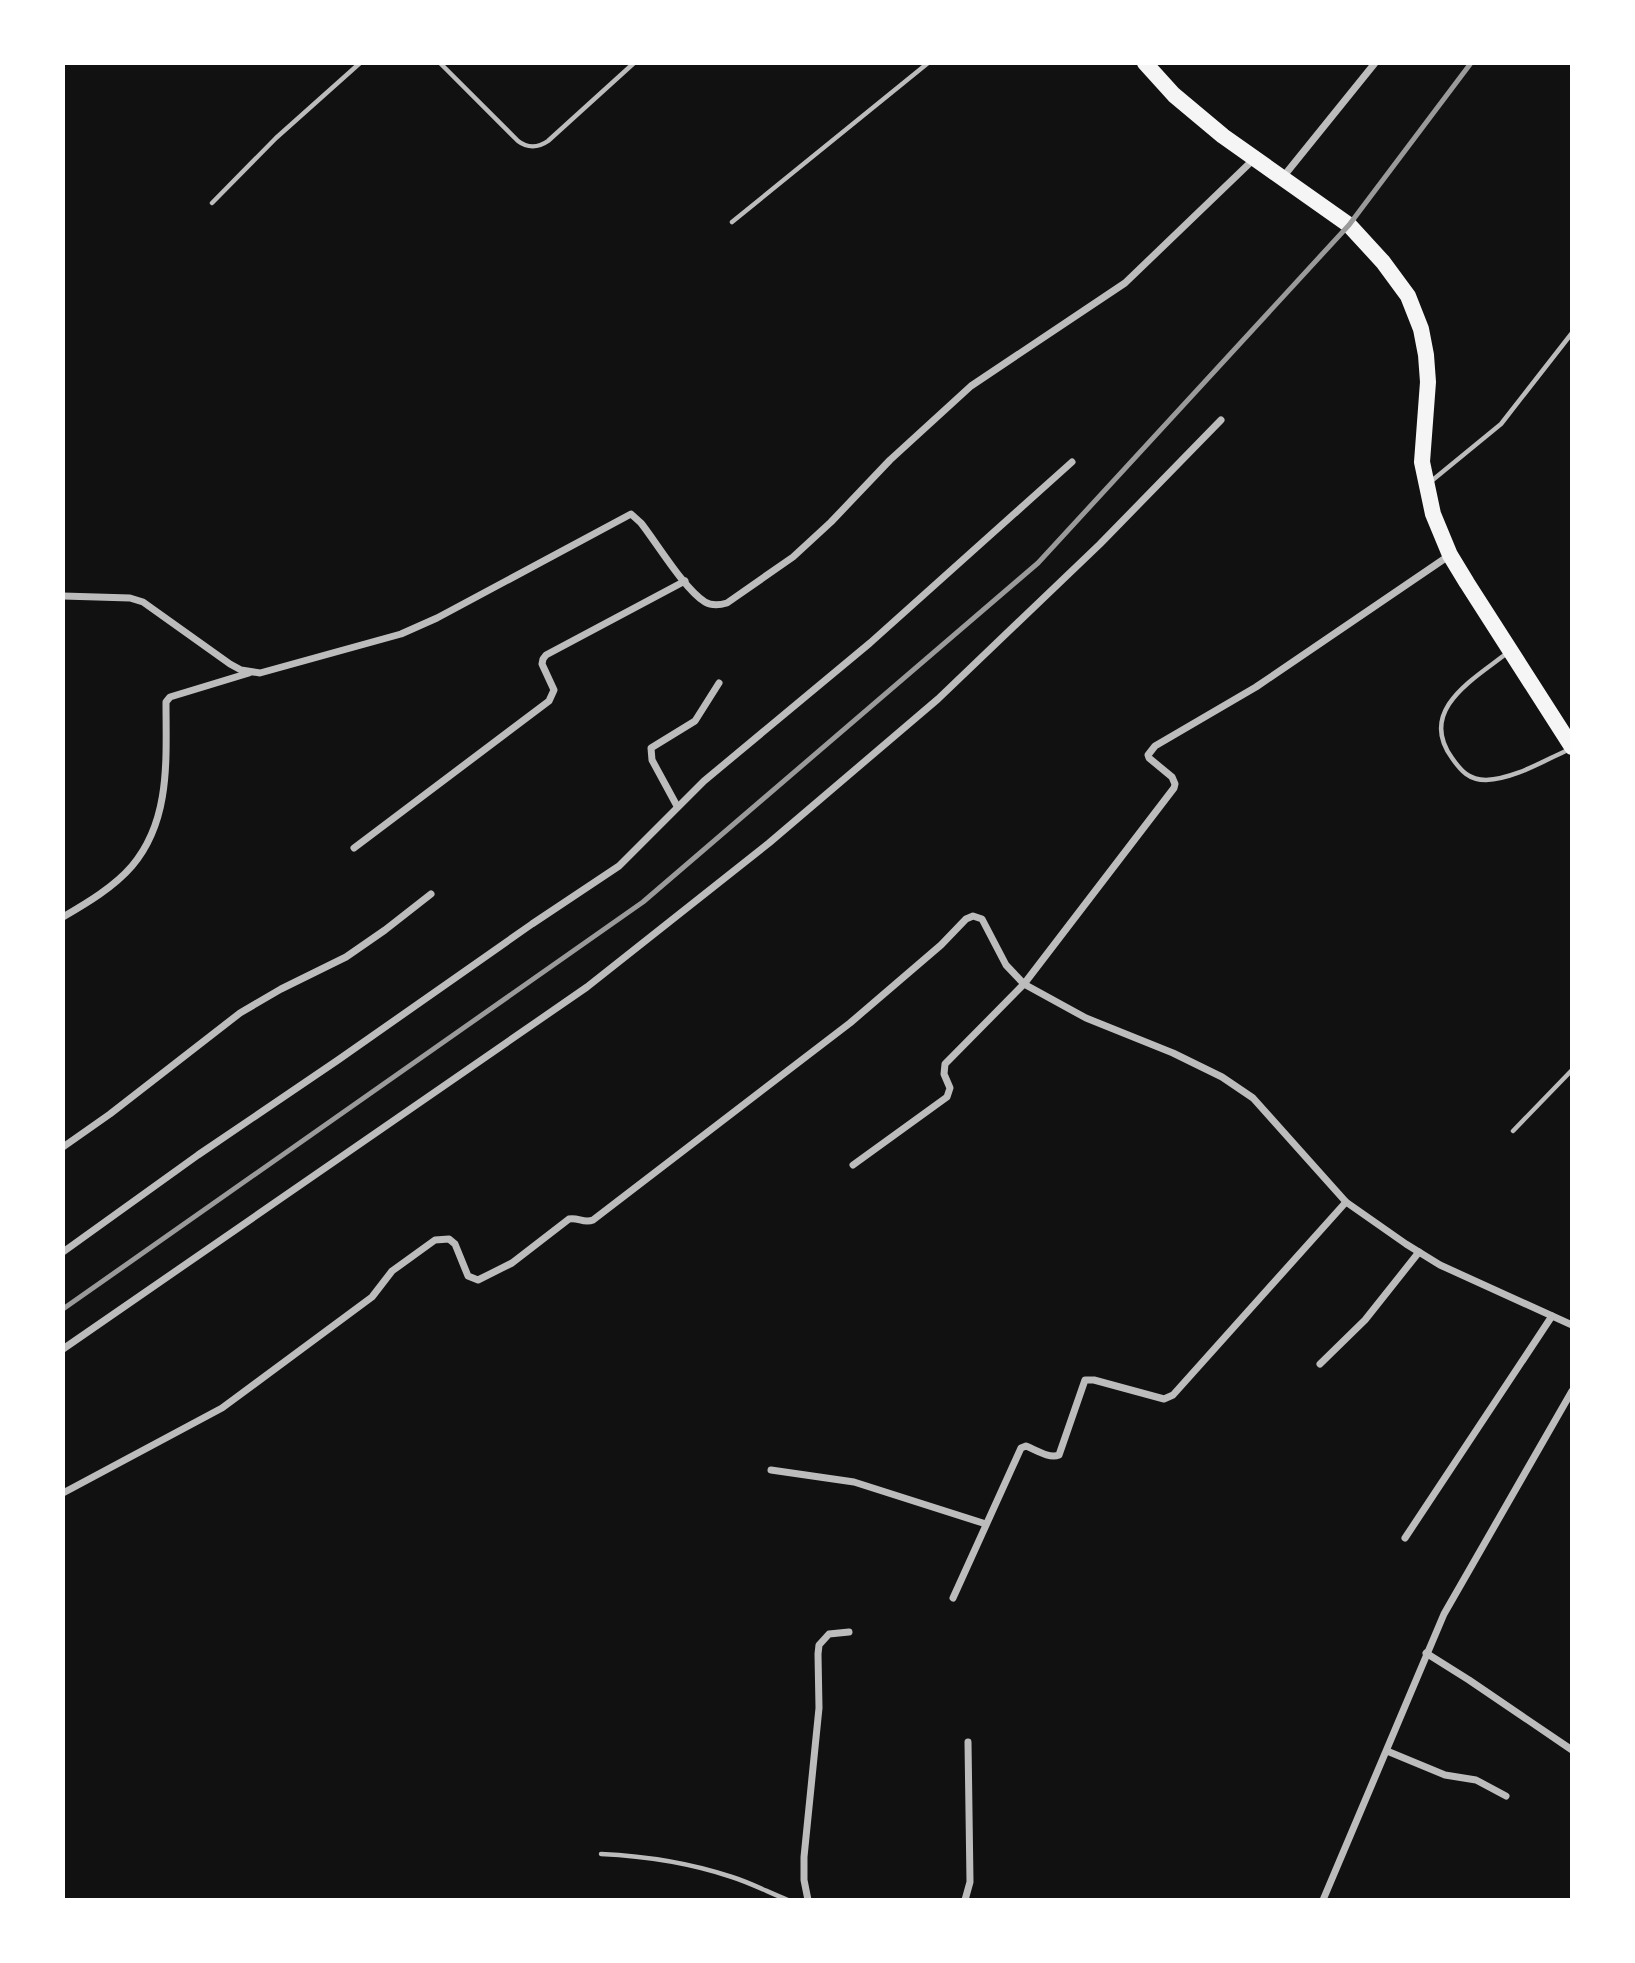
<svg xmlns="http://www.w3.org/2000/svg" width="1635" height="1963" font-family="Montserrat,sans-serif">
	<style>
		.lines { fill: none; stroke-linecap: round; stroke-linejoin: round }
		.service { stroke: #bcbcbc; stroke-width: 4.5 }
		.minor { stroke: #bcbcbc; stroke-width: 7 }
		.primary { stroke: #f5f5f5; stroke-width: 16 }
		.rail { stroke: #9a9a9a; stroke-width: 5 }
	</style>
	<rect width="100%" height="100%" fill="#111"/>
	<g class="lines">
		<g class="service">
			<path d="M440,63L518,141C527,148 538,148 548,141L634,63"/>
			<polyline points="212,203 276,138 360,63"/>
			<polyline points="732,222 928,63"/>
			<polyline points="1429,483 1501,424 1572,333"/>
			<path d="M1507,653C1474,679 1417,710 1452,758C1461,771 1469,780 1486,780C1514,779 1543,761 1568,750"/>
			<polyline points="1513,1131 1572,1070"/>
			<path d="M601,1854C645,1856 690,1863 732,1877C751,1883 770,1893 788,1900"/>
		</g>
		<g class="minor">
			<polyline points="1283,177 1375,63"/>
			<path d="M63,596L130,598L143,602L230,664L241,670L260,673L401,634L437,618L631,514L641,523C656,542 685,590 705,602C712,606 720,605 727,603L793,557L831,522L890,460L971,386L1125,283L1254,159"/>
			<polyline points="677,806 652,760 651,748 695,721 719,683"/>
			<polyline points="354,848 549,701 554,690 542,664 543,659 546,655 685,581"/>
			<path d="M63,917C87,903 114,887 132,866C171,820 166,759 166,702L170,697L249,673"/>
			<polyline points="63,1147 110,1114 240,1013 281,989 346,957 385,930 431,894"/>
			<polyline points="853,1165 947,1097 950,1088 944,1074 945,1064 1024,984 1174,788 1175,784 1172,777 1149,758 1148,755 1155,746 1256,687 1450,555"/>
			<polyline points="63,1252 198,1155 338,1060 532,924 619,866 704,781 870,643 1072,462"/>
			<polyline points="63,1349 587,987 769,843 938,699 1100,544 1221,420"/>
			<polyline points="1320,1364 1365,1320 1419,1252"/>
			<polyline points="771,1470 854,1482 986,1524"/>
			<path d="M63,1493L222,1408L372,1297L392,1271L435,1240L449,1239L455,1244L468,1276L478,1280L512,1263L569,1219C578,1217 584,1224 593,1220L850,1023L941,945L966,919L973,916L982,919L1006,965L1024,984L1086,1018L1173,1053L1222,1077L1253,1098L1346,1202L1406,1244L1440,1265L1572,1325"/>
			<polyline points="1405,1538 1552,1316"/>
			<path d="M953,1598L1021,1448L1026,1446C1036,1450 1049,1459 1059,1455L1085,1380H1094L1164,1399L1173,1395L1346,1202"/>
			<polyline points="1426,1653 1469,1680 1572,1750"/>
			<polyline points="1387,1751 1445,1775 1476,1780 1506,1796"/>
			<polyline points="808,1900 804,1880 804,1857 819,1708 818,1654 819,1645 829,1634 849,1632"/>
			<polyline points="965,1900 970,1882 968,1742"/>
			<polyline points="1323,1900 1444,1614 1572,1391"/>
		</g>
		<polyline class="primary" points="1145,63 1174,95 1223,136 1349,225 1383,262 1408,296 1421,329 1426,355 1428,382 1422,462 1433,514 1450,555 1467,583 1572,747"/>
		<polyline class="rail" points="63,1309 643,902 1038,563 1349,225 1471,63"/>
	</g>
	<rect width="1635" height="1963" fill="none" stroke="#ffffff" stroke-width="130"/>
</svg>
